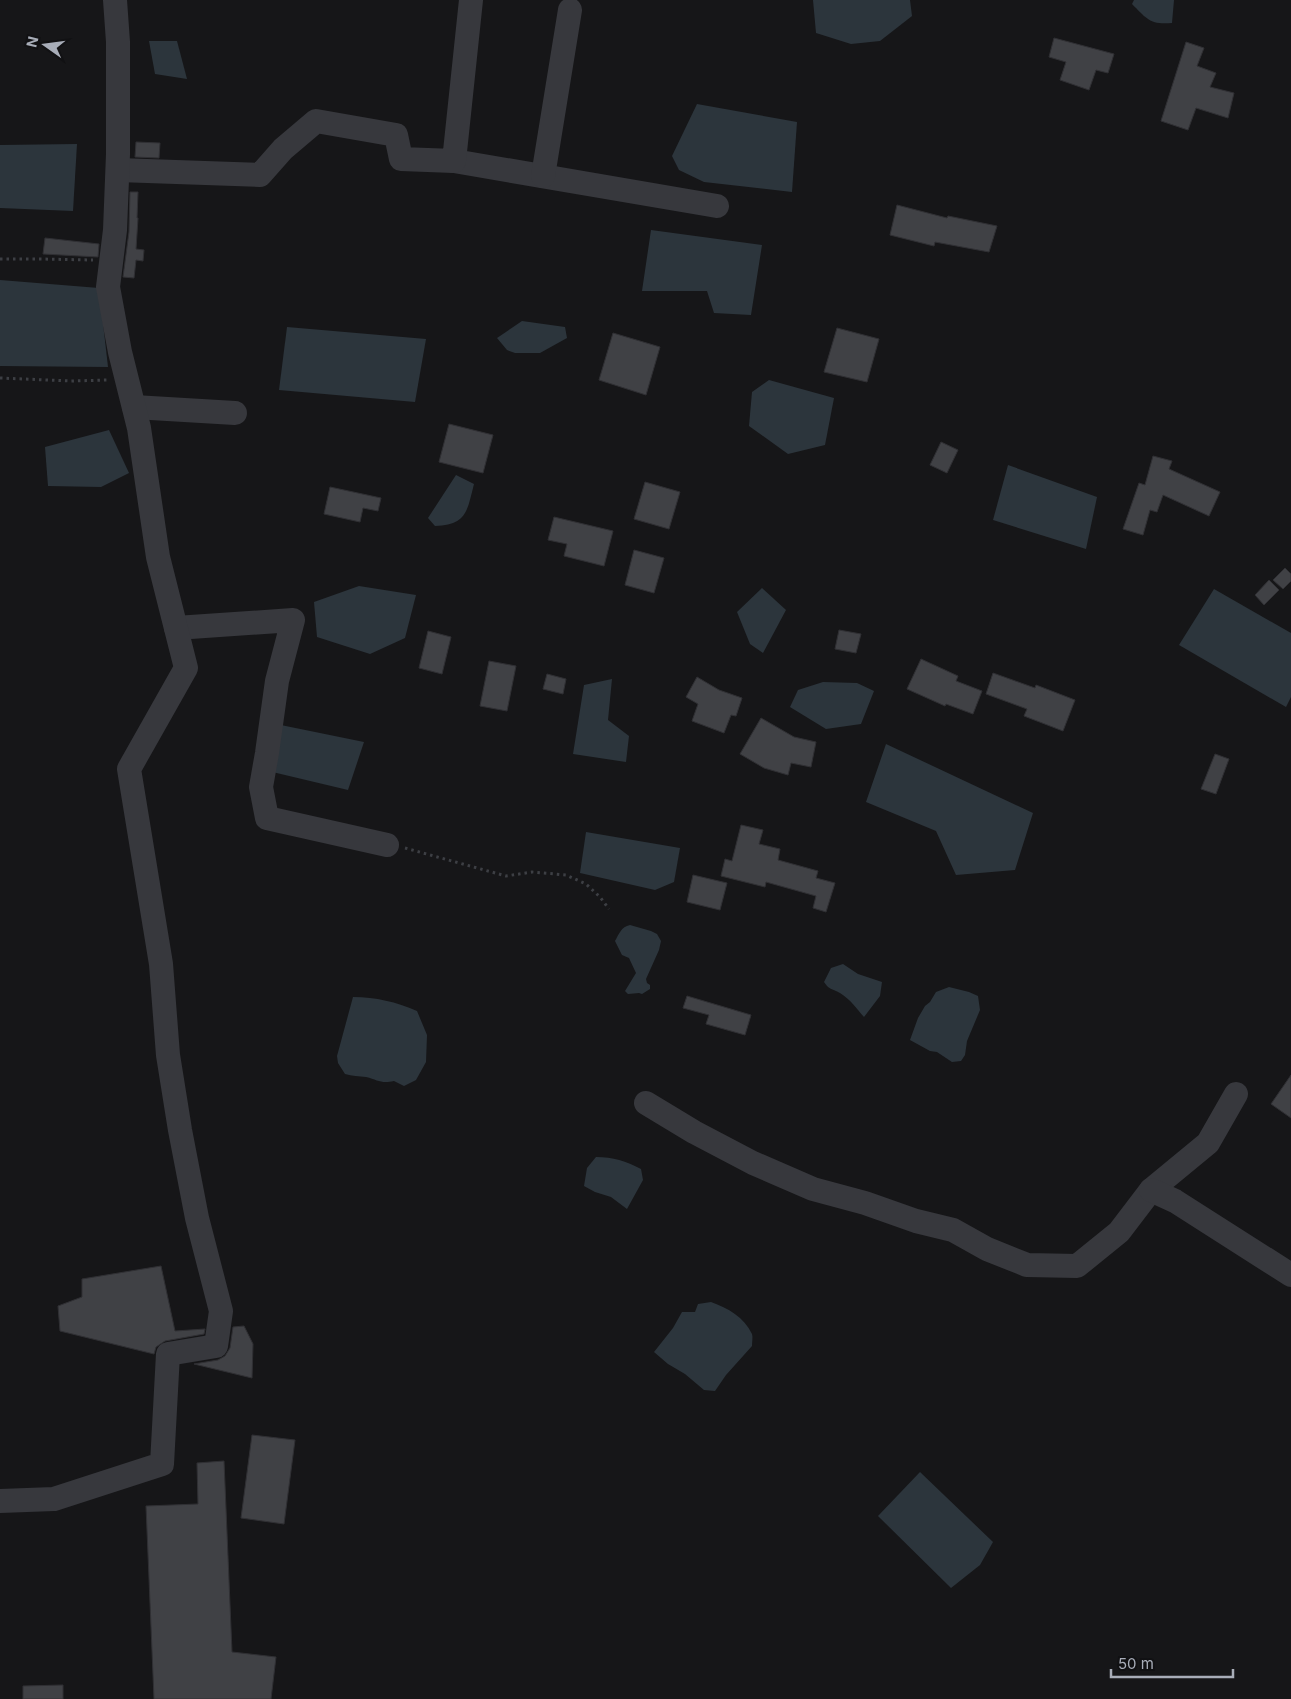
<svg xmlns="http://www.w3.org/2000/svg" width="1291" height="1699" font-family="Inter,sans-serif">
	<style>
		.water { fill: #2c353c }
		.building { fill: #404145; stroke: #303034 }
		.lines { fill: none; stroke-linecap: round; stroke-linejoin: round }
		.path { stroke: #3d3f44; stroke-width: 3; stroke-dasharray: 2.5 4; stroke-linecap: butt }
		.minor { stroke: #37383d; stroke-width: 24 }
	</style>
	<rect width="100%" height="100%" fill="#161618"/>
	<g class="water">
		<polygon points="813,0 910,0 912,16 880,41 851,44 816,33"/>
		<path d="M1134,0H1174L1172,23C1150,25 1147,19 1132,4Z"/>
		<polygon points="149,41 177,41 187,79 155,74"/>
		<polygon points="697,104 797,122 792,192 704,182 679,170 672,156"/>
		<polygon points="77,144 73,211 0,208 0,145"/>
		<polygon points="651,230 762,245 751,315 714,313 707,291 642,291"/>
		<polygon points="0,280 99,288 108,367 0,366"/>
		<polygon points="522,321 565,327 567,338 540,353 515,353 507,350 497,338"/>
		<polygon points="287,327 426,339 415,402 279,390"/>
		<polygon points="769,380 834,398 825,445 788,454 749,426 752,392"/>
		<polygon points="109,430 129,473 101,487 48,486 45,447"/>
		<polygon points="1008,465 1097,497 1086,549 993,520"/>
		<path d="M456,475L474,484C467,511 467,525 435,526L428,518Z"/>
		<polygon points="359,586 416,595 405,638 370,654 317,637 314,602"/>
		<polygon points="762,588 786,610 763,653 750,644 737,612"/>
		<polygon points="1214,589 1291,633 1291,697 1286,707 1179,645"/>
		<polygon points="612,679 608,720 629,736 626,762 573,754 584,685"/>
		<polygon points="823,682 857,683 874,691 861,724 826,729 790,707 798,690"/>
		<polygon points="271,723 364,742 348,790 264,770"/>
		<polygon points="886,744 1033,813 1015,870 956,875 936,831 866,802"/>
		<polygon points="586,832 680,848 674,882 655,890 580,873"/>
		<path d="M630,925L651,931L657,934L661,941L659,950L646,979L647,983L650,985V989L642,994L639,993L628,994L625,991L636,973L629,958L622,955L615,941C619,934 621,927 630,925Z"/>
		<path d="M843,964L858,974L882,982L880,996L864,1017C857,1009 850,999 840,993C832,988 830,991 824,982L831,968Z"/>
		<polygon points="949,987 969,992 978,996 980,1010 967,1041 965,1055 961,1061 952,1062 937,1052 930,1051 910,1040 918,1018 925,1006 930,1002 936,992"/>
		<path d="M353,997C376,997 396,1002 417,1011L427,1035L426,1062L416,1080L404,1086L394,1081C381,1084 378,1080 366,1077C359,1076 352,1076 345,1074L338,1063L337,1056Z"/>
		<path d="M596,1157C613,1157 626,1161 641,1169L643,1180L627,1209L611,1197L595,1192L584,1186L587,1168Z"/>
		<path d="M711,1302C728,1308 744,1317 752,1334C753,1337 752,1342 752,1346L726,1375L715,1391L704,1390L685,1374L668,1364L654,1352L673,1328L682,1312H695L698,1304Z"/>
		<polygon points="920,1472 993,1542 980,1565 951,1588 878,1516"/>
	</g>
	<g class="building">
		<polygon points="1054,38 1114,54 1108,73 1096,70 1089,90 1060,80 1066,62 1049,57"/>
		<polygon points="1186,42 1204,48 1197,66 1216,73 1210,87 1234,93 1228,118 1196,108 1188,130 1161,121"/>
		<polygon points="136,142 160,143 159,158 135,157"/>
		<polygon points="130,192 138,192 137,218 138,218 136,249 144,250 143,261 136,260 134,278 123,277 129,232"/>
		<polygon points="897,205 947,218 948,216 997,226 989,252 935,242 934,246 890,235"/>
		<polygon points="45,238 99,244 98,257 43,254"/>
		<polygon points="837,328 879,339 867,382 824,372"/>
		<polygon points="613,333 660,347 646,395 599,380"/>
		<polygon points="449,424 493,435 483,473 439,462"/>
		<polygon points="941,442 958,450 947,473 930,465"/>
		<polygon points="1153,456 1172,461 1169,469 1220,492 1209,516 1163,495 1157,512 1150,510 1143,535 1123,529 1139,483 1145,485"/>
		<polygon points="645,482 680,492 669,529 634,519"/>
		<polygon points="330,487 381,498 378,511 363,508 360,522 324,514"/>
		<polygon points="554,517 613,531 604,566 564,556 567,544 548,540"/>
		<polygon points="634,550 664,558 654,593 625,585"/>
		<polygon points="1285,568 1291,574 1291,581 1283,589 1273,580"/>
		<polygon points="1269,580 1279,590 1264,605 1255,595"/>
		<polygon points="839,630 861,634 856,653 835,649"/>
		<polygon points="428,631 451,637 442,674 419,668"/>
		<polygon points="921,659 958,676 956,681 982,691 973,714 946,704 945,706 907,689"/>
		<polygon points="489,661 516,666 507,711 480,706"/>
		<polygon points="993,673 1035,688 1036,685 1075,700 1063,731 1024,716 1027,709 986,694"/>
		<polygon points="547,674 566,679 563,694 543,689"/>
		<polygon points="697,677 719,690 742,698 736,716 731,715 724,733 692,721 698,704 686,697"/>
		<polygon points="761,718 794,737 816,742 811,767 791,763 788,775 764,768 740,754"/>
		<polygon points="1215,754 1229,759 1216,794 1201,789"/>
		<polygon points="741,825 763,830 759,844 780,849 778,860 818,871 816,878 835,883 826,912 813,908 816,896 766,882 765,887 721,876 725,859 732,861"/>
		<polygon points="693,875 727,883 720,910 687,902"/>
		<polygon points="687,996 751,1015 745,1035 706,1024 709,1015 683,1008"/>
		<polygon points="1291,1075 1291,1118 1271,1104"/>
		<polygon points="161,1266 175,1331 205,1329 204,1334 165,1341 156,1347 154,1354 60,1331 58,1306 82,1297 82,1279"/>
		<polygon points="244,1326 253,1344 252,1378 194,1364 218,1360 225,1356 230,1348 233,1327"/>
		<polygon points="252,1435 295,1440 284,1524 241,1518"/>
		<polygon points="224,1461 232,1652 276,1657 271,1699 154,1699 146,1506 198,1504 197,1463"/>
		<polygon points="63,1685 63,1699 23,1699 23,1686"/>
	</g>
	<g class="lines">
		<g class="path">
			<polyline points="0,259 40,259 93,260"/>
			<polyline points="0,378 71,381 107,380"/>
			<polyline points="405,848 506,876 532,872 566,875 586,884 600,897 609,909"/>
		</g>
		<g class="minor">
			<polyline points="454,161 717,206"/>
			<polyline points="118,170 260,175 283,149 316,121 396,135 401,159 454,161 471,0"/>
			<polyline points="543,176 570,10"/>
			<polyline points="134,407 235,413"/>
			<polyline points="176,628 293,620 277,681 267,753 261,787 267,818 387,845"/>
			<polyline points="646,1103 694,1132 753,1163 813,1189 865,1203 916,1221 953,1230 987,1249 1027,1265 1077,1266 1119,1232 1151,1190 1208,1143 1236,1094"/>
			<polyline points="1151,1190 1175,1201 1291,1275"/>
			<polyline points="0,1501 54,1499 162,1464 168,1354 216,1346 221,1311 197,1218 180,1130 168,1055 161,964 129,769 186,668 158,557 139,428 120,352 108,287 115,230 118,154 118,42 115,0"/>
		</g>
	</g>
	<g transform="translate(45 45) rotate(284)" stroke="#111113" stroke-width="4" paint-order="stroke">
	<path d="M0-4L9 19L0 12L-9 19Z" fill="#a8adb8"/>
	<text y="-8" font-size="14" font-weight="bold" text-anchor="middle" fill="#a8adb8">N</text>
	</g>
	<path d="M1111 1669v8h122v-8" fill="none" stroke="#a8adb8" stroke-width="2.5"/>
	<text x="1118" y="1669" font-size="15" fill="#a8adb8" stroke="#111113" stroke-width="4" paint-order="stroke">50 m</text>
</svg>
